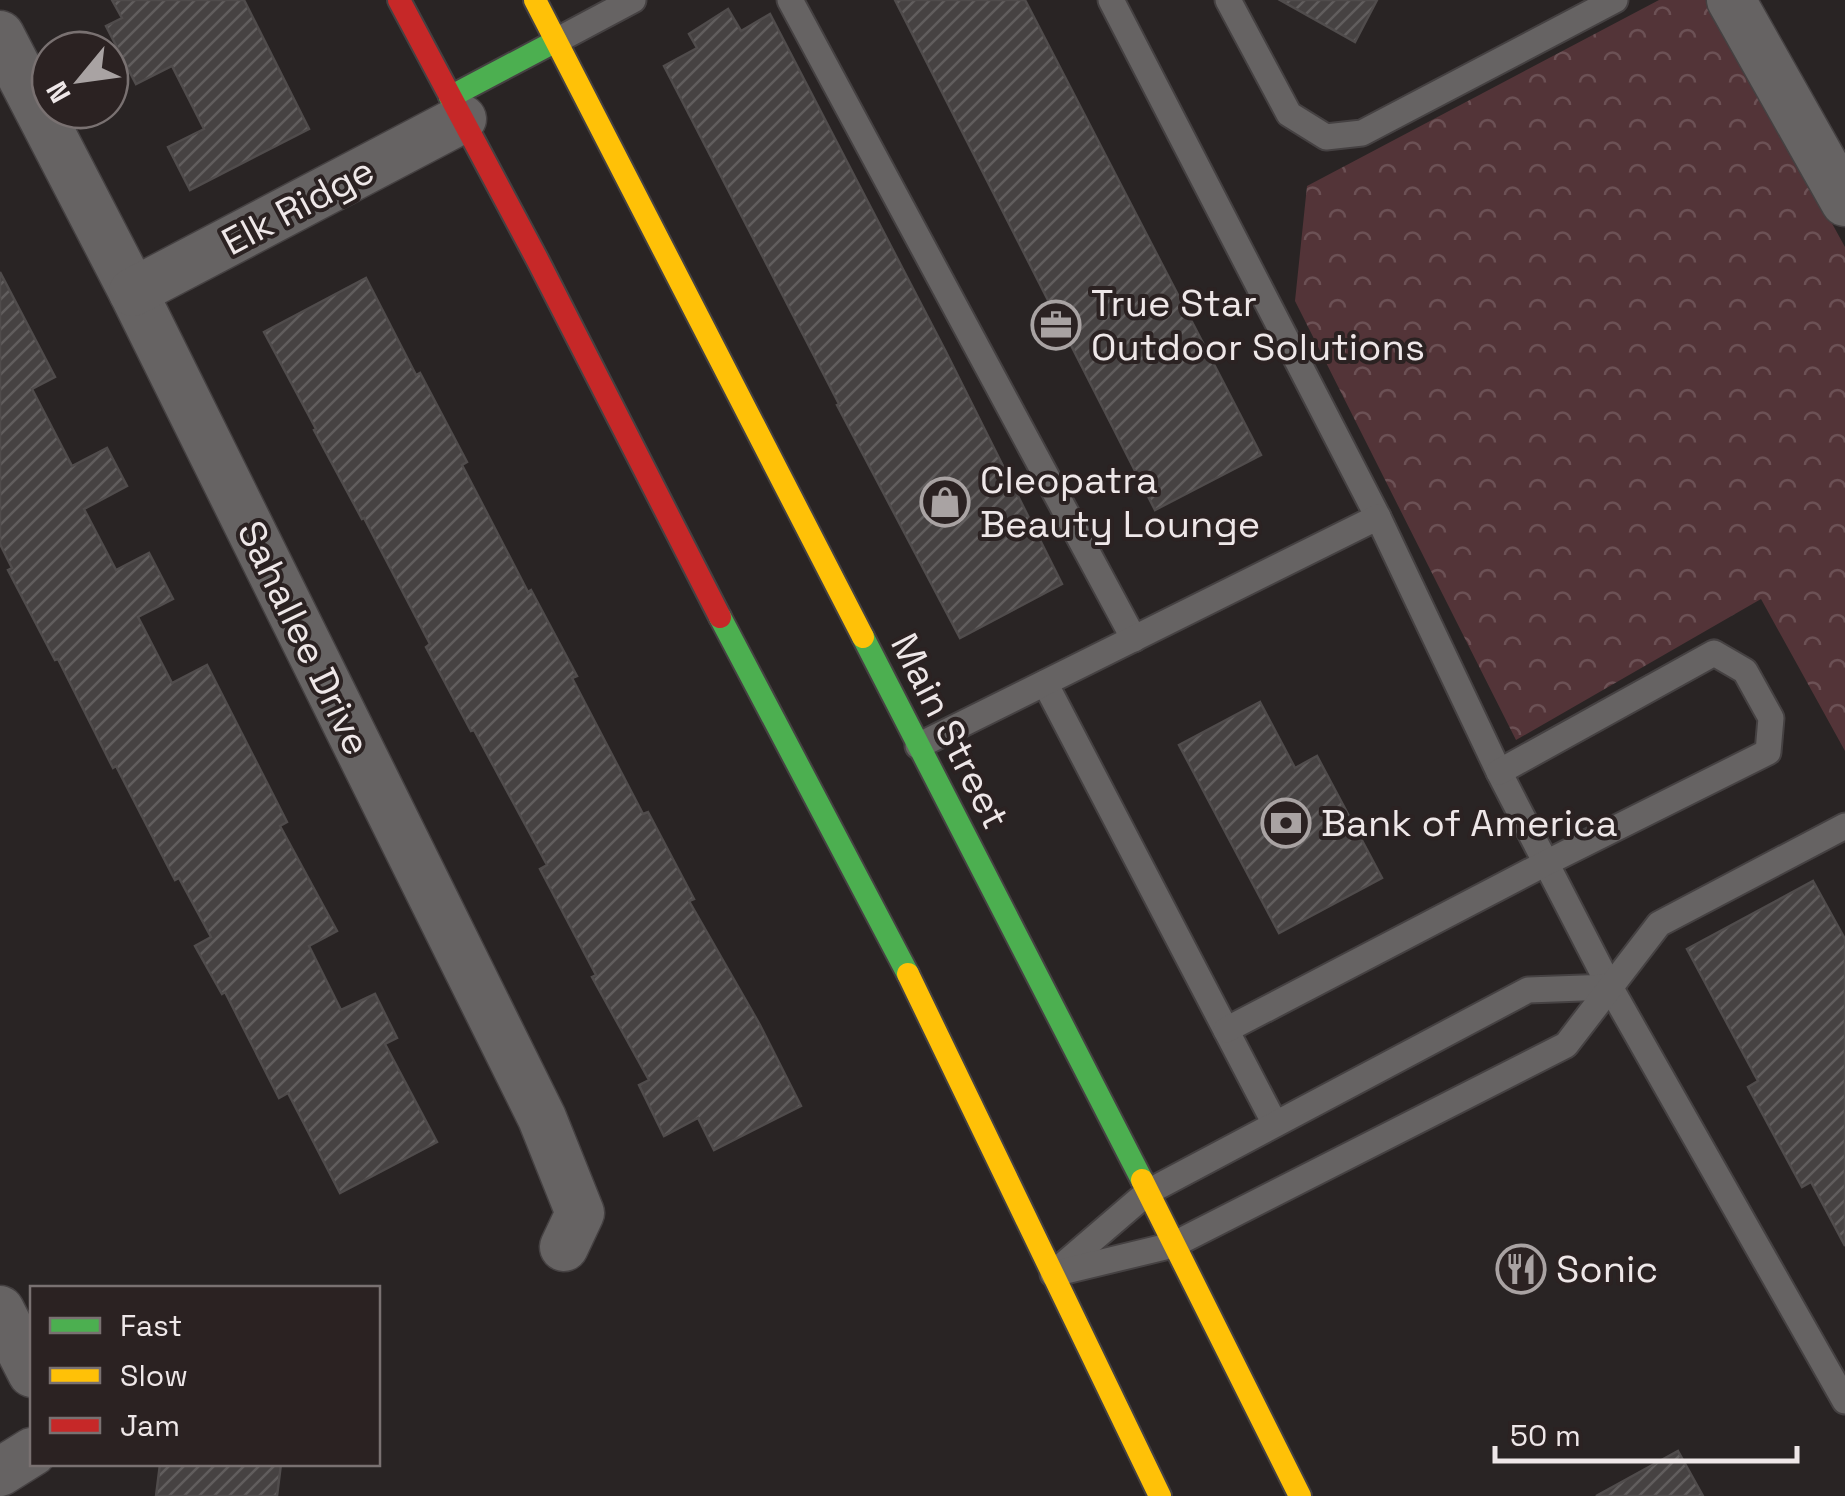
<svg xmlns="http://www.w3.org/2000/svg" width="1845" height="1496" font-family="'Space Grotesk',sans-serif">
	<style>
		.park { fill: url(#park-crowns) }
		.building { fill: url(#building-hatch); stroke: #504c4c; stroke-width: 2.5 }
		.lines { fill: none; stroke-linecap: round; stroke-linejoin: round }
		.lane-casing { stroke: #454142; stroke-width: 29 }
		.street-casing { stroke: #454142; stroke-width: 51 }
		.fast-casing { stroke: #454142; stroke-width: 26 }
		.slow-casing { stroke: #454142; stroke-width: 26 }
		.jam-casing { stroke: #454142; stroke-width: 26 }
		.lane { stroke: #666363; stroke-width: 25 }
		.street { stroke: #666363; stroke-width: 48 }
		.fast { stroke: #4caf50; stroke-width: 22 }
		.slow { stroke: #ffc107; stroke-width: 22 }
		.jam { stroke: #c62828; stroke-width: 22 }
		.labels { text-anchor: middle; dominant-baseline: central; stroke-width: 8; stroke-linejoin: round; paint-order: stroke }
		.street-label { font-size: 38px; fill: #eee7e8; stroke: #2b2222 }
		.poi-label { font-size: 38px; fill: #eee7e8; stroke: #2b2222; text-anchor: start }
	</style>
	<defs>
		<pattern id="park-crowns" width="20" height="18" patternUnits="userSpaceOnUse" patternTransform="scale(2.5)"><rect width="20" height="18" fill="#533438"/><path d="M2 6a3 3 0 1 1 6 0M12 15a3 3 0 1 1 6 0" fill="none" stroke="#6c5155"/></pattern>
		<pattern id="building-hatch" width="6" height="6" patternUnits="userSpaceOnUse" patternTransform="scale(2.5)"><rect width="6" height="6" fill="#464242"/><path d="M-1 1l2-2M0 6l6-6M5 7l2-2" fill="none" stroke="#615d5d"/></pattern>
	</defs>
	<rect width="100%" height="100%" fill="#292424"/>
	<polygon class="park" points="1659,0 1709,0 1845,247 1845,751 1761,599 1516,740 1295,301 1307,186"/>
	<g class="building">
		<polygon points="112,0 244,0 309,129 190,190 168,147 204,129 172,66 136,84 106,26 122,18"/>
		<polygon points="895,0 1025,0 1261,455 1155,510"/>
		<polygon points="1280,0 1377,0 1355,42"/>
		<polygon points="728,9 741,31 770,14 945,350 1062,584 960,638 837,405 839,404 664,66 697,48 689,34"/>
		<polygon points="0,272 55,377 32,389 72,466 107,448 127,486 84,509 116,570 149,553 173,599 138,617 172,683 207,665 287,822 280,826 337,931 309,946 341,1010 375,994 397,1038 385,1044 437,1142 340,1193 288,1093 279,1098 225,992 222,994 195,946 211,937 179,878 175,880 116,766 113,768 58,659 55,660 8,570 12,568 0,544"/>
		<polygon points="366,278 416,375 420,373 467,462 462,465 528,592 531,590 577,676 572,678 643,814 648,812 694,899 689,901 760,1025 801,1106 714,1150 698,1118 664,1136 639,1085 649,1080 592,977 596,975 540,869 547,865 474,730 471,731 426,647 430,644 364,518 362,519 314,430 316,429 264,332"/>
		<polygon points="1260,702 1295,768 1317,756 1382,878 1279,933 1179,745"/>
		<polygon points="1813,881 1845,939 1845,1246 1811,1182 1802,1187 1748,1087 1758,1081 1687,949"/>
		<polygon points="1678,1451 1703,1496 1596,1496"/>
		<polygon points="160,1464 281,1464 277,1496 156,1496"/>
	</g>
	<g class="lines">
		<g class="lane-casing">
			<g id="lane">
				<polyline points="790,0 1134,639"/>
				<polyline points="1111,0 1378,517"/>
				<polyline points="1228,0 1289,114 1326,137 1362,133 1615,0"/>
				<polyline points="556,41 633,0"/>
				<polyline points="1045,683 1275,1124"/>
				<polyline points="918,746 1378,517 1499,772 1610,987 1845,1401"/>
				<polyline points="1226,1030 1546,863 1768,752 1771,718 1745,671 1714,653 1499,772"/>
				<polyline points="1055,1272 1148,1192 1528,990 1610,987"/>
				<polyline points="1053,1274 1173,1245 1566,1045 1659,924 1845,826"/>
			</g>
		</g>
		<g class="street-casing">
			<g id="street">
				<polyline points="1731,0 1845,202"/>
				<polyline points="0,35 133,292 542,1118 580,1213 564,1247"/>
				<polyline points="133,292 462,119"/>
				<polyline points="0,1310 32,1373"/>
				<polyline points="0,1472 32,1452"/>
			</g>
		</g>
		<g class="fast-casing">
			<g id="fast">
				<polyline points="450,97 556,41"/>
				<polyline points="720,617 908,974"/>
				<polyline points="863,637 1142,1180"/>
			</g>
		</g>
		<g class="slow-casing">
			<g id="slow">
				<polyline points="535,0 863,637"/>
				<polyline points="908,974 1160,1496"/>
				<polyline points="1142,1180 1300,1496"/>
			</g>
		</g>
		<g class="jam-casing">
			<polyline id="jam" points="399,0 537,259 720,617"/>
		</g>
		<use href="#lane" class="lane"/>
		<use href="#street" class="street"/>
		<use href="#fast" class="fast"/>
		<use href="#slow" class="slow"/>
		<use href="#jam" class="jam"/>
	</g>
	<defs>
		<g id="office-ring" transform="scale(2.5)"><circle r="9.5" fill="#2b2222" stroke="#a9a3a3" stroke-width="1.5"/><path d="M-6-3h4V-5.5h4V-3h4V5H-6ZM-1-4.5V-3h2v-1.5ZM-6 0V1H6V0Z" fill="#a9a3a3"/></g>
		<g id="shop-ring" transform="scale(2.5)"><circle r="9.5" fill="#2b2222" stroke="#a9a3a3" stroke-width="1.5"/><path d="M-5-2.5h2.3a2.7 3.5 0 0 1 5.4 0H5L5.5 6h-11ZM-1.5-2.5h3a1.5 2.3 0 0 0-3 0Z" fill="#a9a3a3"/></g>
		<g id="bank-ring" transform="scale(2.5)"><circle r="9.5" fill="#2b2222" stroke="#a9a3a3" stroke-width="1.5"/><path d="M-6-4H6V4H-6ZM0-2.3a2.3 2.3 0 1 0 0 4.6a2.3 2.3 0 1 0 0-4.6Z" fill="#a9a3a3"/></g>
		<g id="restaurant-ring" transform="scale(2.5)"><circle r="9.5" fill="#2b2222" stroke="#a9a3a3" stroke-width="1.5"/><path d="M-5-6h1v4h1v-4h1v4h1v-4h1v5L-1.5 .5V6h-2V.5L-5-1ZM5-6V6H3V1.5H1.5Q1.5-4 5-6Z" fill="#a9a3a3"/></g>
	</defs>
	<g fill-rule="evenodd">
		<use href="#office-ring" x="1056" y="325"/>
		<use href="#shop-ring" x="945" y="502"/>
		<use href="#bank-ring" x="1286" y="823"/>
		<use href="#restaurant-ring" x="1521" y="1269"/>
	</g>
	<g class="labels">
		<g class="street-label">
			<text transform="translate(298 206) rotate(-28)">Elk Ridge</text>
			<text transform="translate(304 638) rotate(64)">Sahallee Drive</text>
			<text transform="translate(950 731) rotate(63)">Main Street</text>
		</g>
		<g class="poi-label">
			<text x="1091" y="303">True Star<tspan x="1091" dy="44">Outdoor Solutions</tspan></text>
			<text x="980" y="480">Cleopatra<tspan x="980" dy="44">Beauty Lounge</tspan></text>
			<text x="1321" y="823">Bank of America</text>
			<text x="1556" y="1269">Sonic</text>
		</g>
	</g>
	<rect x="30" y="1286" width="350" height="180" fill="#2b2222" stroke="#797171" stroke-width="2.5"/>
	<rect x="50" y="1318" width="50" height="15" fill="#4caf50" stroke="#797171" stroke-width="2.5"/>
	<text x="120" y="1336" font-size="30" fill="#eee7e8">Fast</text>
	<rect x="50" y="1368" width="50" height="15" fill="#ffc107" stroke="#797171" stroke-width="2.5"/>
	<text x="120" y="1386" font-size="30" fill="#eee7e8">Slow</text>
	<rect x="50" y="1418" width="50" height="15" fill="#c62828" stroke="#797171" stroke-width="2.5"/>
	<text x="120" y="1436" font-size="30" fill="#eee7e8">Jam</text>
	<g transform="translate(80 80) rotate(241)"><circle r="48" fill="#2b2222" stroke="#797171" stroke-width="2.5"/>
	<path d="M0-8L18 38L0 25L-18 38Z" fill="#a9a3a3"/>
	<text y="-15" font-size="28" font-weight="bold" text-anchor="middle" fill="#eee7e8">N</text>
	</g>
	<path d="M1495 1446v15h302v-15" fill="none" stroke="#eee7e8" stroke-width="5"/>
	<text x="1510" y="1446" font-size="30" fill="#eee7e8" stroke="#2b2222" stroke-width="8" paint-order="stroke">50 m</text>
</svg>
